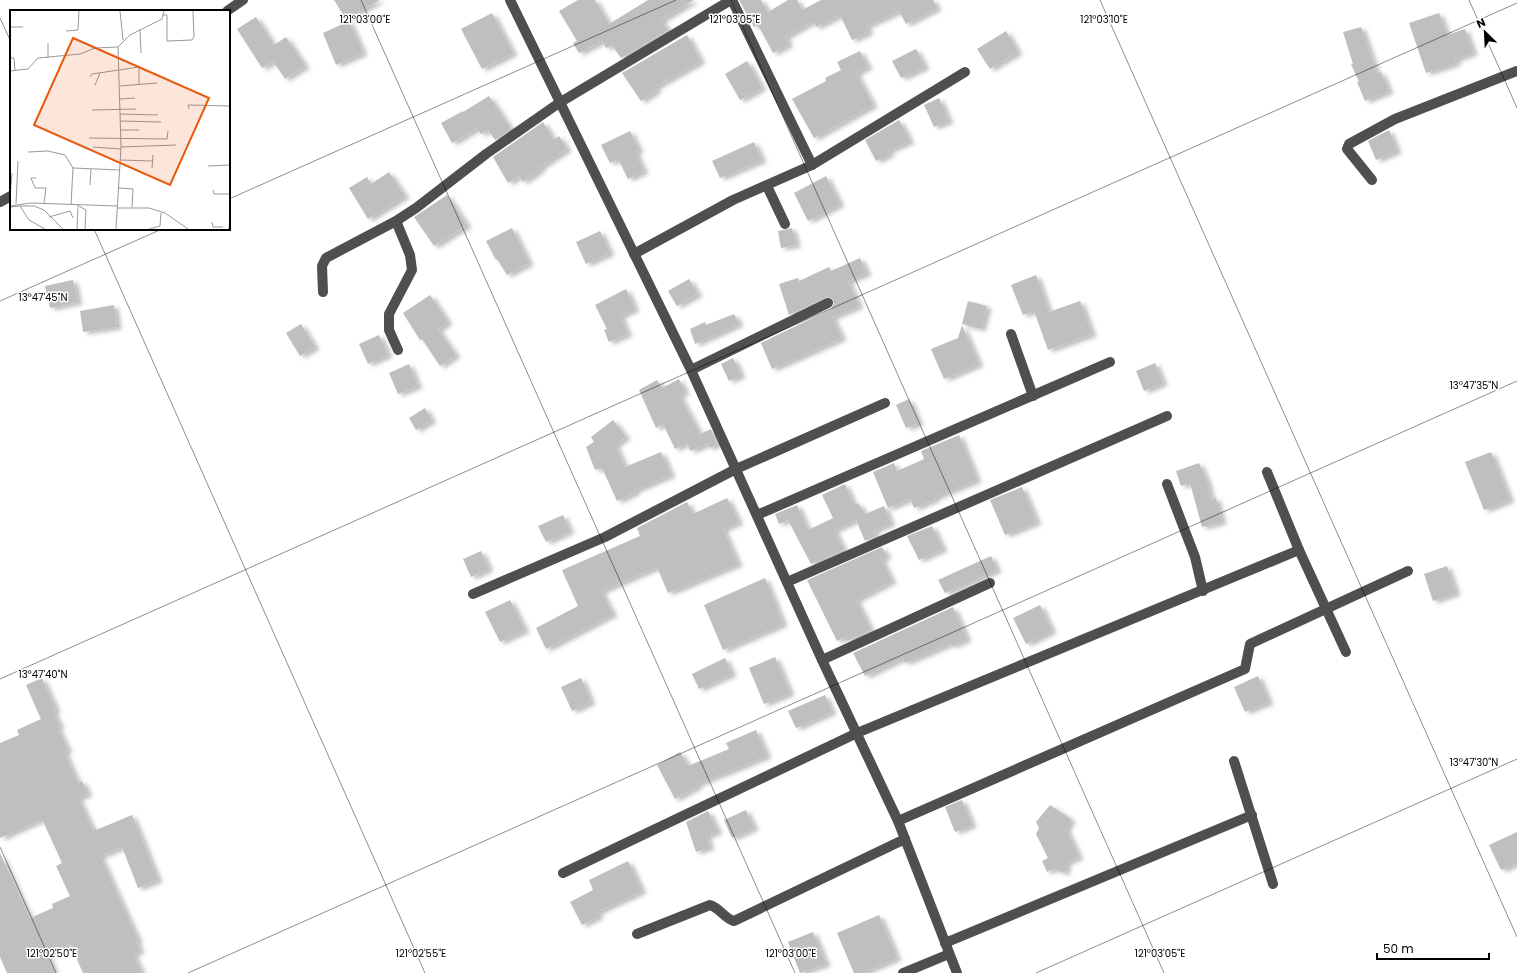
<svg xmlns="http://www.w3.org/2000/svg" width="1517" height="973" font-family="Poppins,sans-serif">
	<style>
		.building { fill: #bfbfbf; filter: url(#shadow) }
		.lines { fill: none; stroke-linecap: round; stroke-linejoin: round }
		.minor { stroke: #4f4f4f; stroke-width: 10 }
		.ticks { fill: none; stroke: #000; stroke-width: 1; stroke-opacity: 0.45 }
		.inset-road { fill: none; stroke: #999; stroke-width: 1 }
		.view { fill: #e8590c; fill-opacity: 0.15; stroke: #e8590c; stroke-width: 2 }
		.inset-edge { fill: none; stroke: #000; stroke-width: 2 }
		.ticks-label { font-size: 10px; text-anchor: middle; fill: #000; stroke: #fff; stroke-width: 3; stroke-linejoin: round; paint-order: stroke }
	</style>
	<defs>
		<filter id="shadow"><feDropShadow dx="4.5" dy="2.5" stdDeviation="2" flood-color="#0004"/></filter>
	</defs>
	<rect width="100%" height="100%" fill="#fff"/>
	<g class="building">
		<polygon points="334,0 380,0 346,19"/>
		<polygon points="578,0 595,0 609,24 648,0 694,0 661,20 668,30 621,58 612,45 606,48 602,41 579,53 573,43 577,41 559,11"/>
		<polygon points="739,0 761,0 768,12 788,0 797,0 802,10 821,0 933,0 937,8 906,24 899,11 866,26 869,32 852,40 840,15 816,27 813,21 785,37 789,44 773,53 758,25 754,27"/>
		<polygon points="492,13 513,53 482,69 461,29"/>
		<polygon points="1439,13 1447,35 1465,29 1473,53 1455,59 1457,63 1426,73 1409,23"/>
		<polygon points="256,17 274,45 286,37 305,66 285,79 273,61 262,68 237,29"/>
		<polygon points="349,21 363,53 336,65 323,33"/>
		<polygon points="1361,27 1377,74 1381,72 1389,91 1365,101 1357,82 1359,82 1351,64 1353,64 1343,32"/>
		<polygon points="1006,31 1018,52 990,69 977,49"/>
		<polygon points="687,35 701,61 655,87 657,90 641,101 622,73"/>
		<polygon points="916,49 925,67 901,78 892,61"/>
		<polygon points="860,51 868,67 856,73 873,105 814,138 792,99 826,81 825,78 841,70 837,62"/>
		<polygon points="747,61 762,88 740,100 725,74"/>
		<polygon points="489,96 511,129 495,140 488,130 481,134 477,128 452,143 441,123 463,111 463,112"/>
		<polygon points="939,98 949,121 934,127 924,105"/>
		<polygon points="899,120 910,141 888,151 890,154 876,161 865,140"/>
		<polygon points="543,122 554,140 559,136 567,149 540,167 541,169 523,182 519,176 508,183 493,157"/>
		<polygon points="1389,130 1397,151 1376,160 1368,141"/>
		<polygon points="630,131 639,150 635,152 644,171 628,179 618,159 610,163 601,145"/>
		<polygon points="754,142 762,160 720,178 712,161"/>
		<polygon points="389,172 405,196 368,219 349,188 367,177 371,184"/>
		<polygon points="826,176 840,204 808,221 794,193"/>
		<polygon points="447,195 467,225 434,246 414,217"/>
		<polygon points="512,228 529,263 507,275 497,259 496,260 486,241"/>
		<polygon points="792,228 796,245 781,248 778,231"/>
		<polygon points="600,231 610,253 586,264 576,242"/>
		<polygon points="860,258 867,273 848,281 859,306 832,317 842,338 772,369 761,343 831,309 834,304 832,298 826,297 789,315 779,284 798,278 799,281 829,267 831,271"/>
		<polygon points="1036,275 1049,312 1080,301 1092,334 1048,350 1034,311 1023,315 1011,285"/>
		<polygon points="689,279 698,294 677,306 668,291"/>
		<polygon points="73,280 78,302 50,308 45,286"/>
		<polygon points="626,289 635,309 620,316 628,334 609,342 604,330 607,329 595,305"/>
		<polygon points="430,295 448,322 438,329 456,355 440,366 422,339 420,340 403,313"/>
		<polygon points="968,301 987,306 981,329 962,324"/>
		<polygon points="114,305 117,327 83,332 80,311"/>
		<polygon points="734,314 739,324 695,344 690,329 705,322 706,325"/>
		<polygon points="301,324 315,347 300,356 286,333"/>
		<polygon points="962,325 979,364 944,379 931,349 958,338"/>
		<polygon points="379,335 388,355 368,364 359,344"/>
		<polygon points="733,358 741,375 729,381 721,364"/>
		<polygon points="1155,363 1163,383 1144,391 1136,371"/>
		<polygon points="409,364 418,386 398,394 389,373"/>
		<polygon points="679,379 685,392 679,395 700,434 711,429 717,444 710,448 707,444 690,451 687,443 675,449 663,424 656,428 639,390 657,380 662,388"/>
		<polygon points="909,399 919,423 906,428 896,405"/>
		<polygon points="425,408 432,420 416,430 409,418"/>
		<polygon points="613,420 626,437 615,445 625,467 661,452 671,475 635,490 636,492 617,501 602,468 595,470 586,447 594,442 591,437"/>
		<polygon points="959,435 977,480 935,497 936,499 914,508 910,499 888,508 873,472 894,463 897,471 924,459 921,451"/>
		<polygon points="1491,452 1510,500 1484,510 1465,462"/>
		<polygon points="1199,463 1207,481 1211,499 1216,498 1222,522 1202,527 1190,483 1181,486 1176,471"/>
		<polygon points="845,484 854,505 858,503 865,514 884,506 891,523 873,531 876,536 865,541 856,520 834,530 844,550 811,564 788,520 779,524 775,514 797,505 808,530 833,518 822,495"/>
		<polygon points="1022,487 1037,522 1005,535 990,500"/>
		<polygon points="727,498 739,522 723,529 738,564 668,593 657,567 601,591 613,614 546,649 536,628 578,606 562,570 640,536 637,528 687,502 693,514"/>
		<polygon points="563,515 570,531 546,542 538,526"/>
		<polygon points="932,526 943,549 919,560 907,536"/>
		<polygon points="882,547 887,556 881,559 892,581 856,600 871,630 847,641 845,637 837,641 807,580"/>
		<polygon points="481,551 489,569 471,577 463,559"/>
		<polygon points="991,556 997,570 945,593 938,580"/>
		<polygon points="1447,566 1456,593 1433,601 1424,574"/>
		<polygon points="765,578 783,624 723,650 704,605"/>
		<polygon points="510,600 525,630 500,642 485,612"/>
		<polygon points="1040,605 1052,631 1026,644 1013,618"/>
		<polygon points="953,607 967,639 952,646 951,643 905,663 903,658 865,676 853,653"/>
		<polygon points="775,657 790,693 764,704 749,668"/>
		<polygon points="725,658 732,674 699,689 692,674"/>
		<polygon points="1258,676 1269,702 1245,712 1234,687"/>
		<polygon points="42,678 56,710 53,711 60,726 57,727 68,750 64,752 78,783 82,781 88,794 78,798 93,830 96,828 96,830 132,815 158,880 138,888 122,847 100,856 138,940 136,941 140,951 133,954 142,973 83,973 70,944 47,955 55,973 7,973 0,957 0,853 30,918 53,908 52,904 70,896 56,866 62,863 42,819 0,838 0,743 19,735 17,730 41,719 26,685"/>
		<polygon points="581,678 591,702 572,711 561,687"/>
		<polygon points="825,695 832,712 796,728 788,711"/>
		<polygon points="756,730 767,756 697,784 698,786 675,799 657,765 680,752 688,766 729,749 726,743"/>
		<polygon points="962,800 972,825 955,832 945,807"/>
		<polygon points="1050,805 1071,819 1066,829 1079,857 1067,862 1065,873 1053,869 1047,872 1042,861 1048,858 1036,834 1039,828 1036,822"/>
		<polygon points="746,810 754,828 732,838 724,820"/>
		<polygon points="708,811 718,832 706,836 710,847 696,852 686,822"/>
		<polygon points="1517,832 1517,863 1501,870 1489,845"/>
		<polygon points="628,861 642,891 597,912 599,916 582,925 570,902 593,890 589,880"/>
		<polygon points="879,915 897,958 862,973 854,973 837,933"/>
		<polygon points="813,932 826,964 800,973 788,942"/>
	</g>
	<g class="lines">
		<g class="minor">
			<polyline points="510,0 691,370 822,660 898,821 957,973"/>
			<polyline points="732,0 812,165"/>
			<polyline points="227,11 243,0"/>
			<polyline points="1372,180 1347,149 1349,144 1395,119 1517,71"/>
			<polyline points="767,186 785,224"/>
			<polyline points="0,202 11,196"/>
			<polyline points="396,221 410,255 412,270 389,314 389,330 398,350"/>
			<polyline points="634,254 733,200 812,165 965,72"/>
			<polyline points="323,292 322,266 326,258 396,221 416,208 486,154 559,103 731,0"/>
			<polyline points="1011,334 1033,396"/>
			<polyline points="691,370 828,303"/>
			<polyline points="1167,484 1195,557 1203,591"/>
			<polyline points="757,515 1110,362"/>
			<polyline points="1299,550 1346,652"/>
			<polyline points="787,582 1167,416"/>
			<polyline points="473,594 605,537 736,469 885,403"/>
			<polyline points="822,660 990,583"/>
			<polyline points="1234,761 1273,884"/>
			<polyline points="898,821 1245,669 1250,644 1408,571"/>
			<polyline points="563,873 857,733 1299,550 1267,472"/>
			<path d="M637,934L710,905C720,908 725,919 734,921L905,839"/>
			<polyline points="945,943 1252,815"/>
			<polyline points="903,973 949,954"/>
		</g>
	</g>
	<path class="ticks" d="M361,0L795,973M731,0L1164,973M1100,0L1517,937M1469,0L1517,108M0,18L11,42M229,199L676,0M94,229L425,973M0,301L162,229M0,679L1517,3M0,847L56,973M188,973L1517,381M1036,973L1517,759"/>
	<g transform="translate(10 10)">
		<rect width="220" height="220" fill="#fff"/>
		<path class="inset-road" d="M110,1L113,30M153,5H157V31L182,30L184,27L183,1M0,17H13M130,19L131,43M56,21L68,20L69,1M0,48H4L5,61M38,48V33M0,61L18,59L28,48L70,44L85,38L108,37M80,67L82,64L129,57V75M85,75L90,63M110,76L147,73M110,89L125,88M179,99L178,95L220,96M82,100L126,99M110,104L148,105M110,111L151,112M110,120H129M79,128L157,129L158,121M83,137L111,139M111,137L166,135M18,142L38,141L55,145L63,158L110,160M110,150L143,151M198,156L220,155M142,158L143,145M26,168H21L25,178H36L34,193M80,175L81,159M109,178L123,179L122,197M203,180L204,184H220M0,186L2,163M6,194L8,151M61,195L63,158M67,195L76,200L75,219M0,196L21,193L107,196M10,196H24L34,200L53,219M0,197L10,196L19,210L35,219M107,198H139L155,203L178,219M39,207L60,201L63,208M202,212L203,217H213M67,219L68,197M106,219L111,137L108,37L120,25L152,9L154,1M139,219L150,216L151,203M219,219L220,205"/>
		<path class="view" d="M63,28L199,88L160,175L24,115Z"/>
		<rect width="220" height="220" class="inset-edge"/>
	</g>
	<g class="ticks-label">
		<text x="365" y="23">121°03'00"E</text>
		<text x="735" y="23">121°03'05"E</text>
		<text x="1104" y="23">121°03'10"E</text>
		<text x="43" y="301">13°47'45"N</text>
		<text x="1474" y="389">13°47'35"N</text>
		<text x="43" y="678">13°47'40"N</text>
		<text x="1474" y="766">13°47'30"N</text>
		<text x="52" y="957">121°02'50"E</text>
		<text x="421" y="957">121°02'55"E</text>
		<text x="791" y="957">121°03'00"E</text>
		<text x="1160" y="957">121°03'05"E</text>
	</g>
	<g transform="translate(1485 32) rotate(336)" stroke="#ffffff" stroke-width="3" paint-order="stroke">
	<path d="M0-3L7 15L0 10L-7 15Z" fill="#000000"/>
	<text y="-6" font-size="11" font-weight="bold" text-anchor="middle" fill="#000000">N</text>
	</g>
	<path d="M1377 953v6h112v-6" fill="none" stroke="#000000" stroke-width="2"/>
	<text x="1383" y="953" font-size="12" fill="#000000" stroke="#ffffff" stroke-width="3" paint-order="stroke">50 m</text>
</svg>
